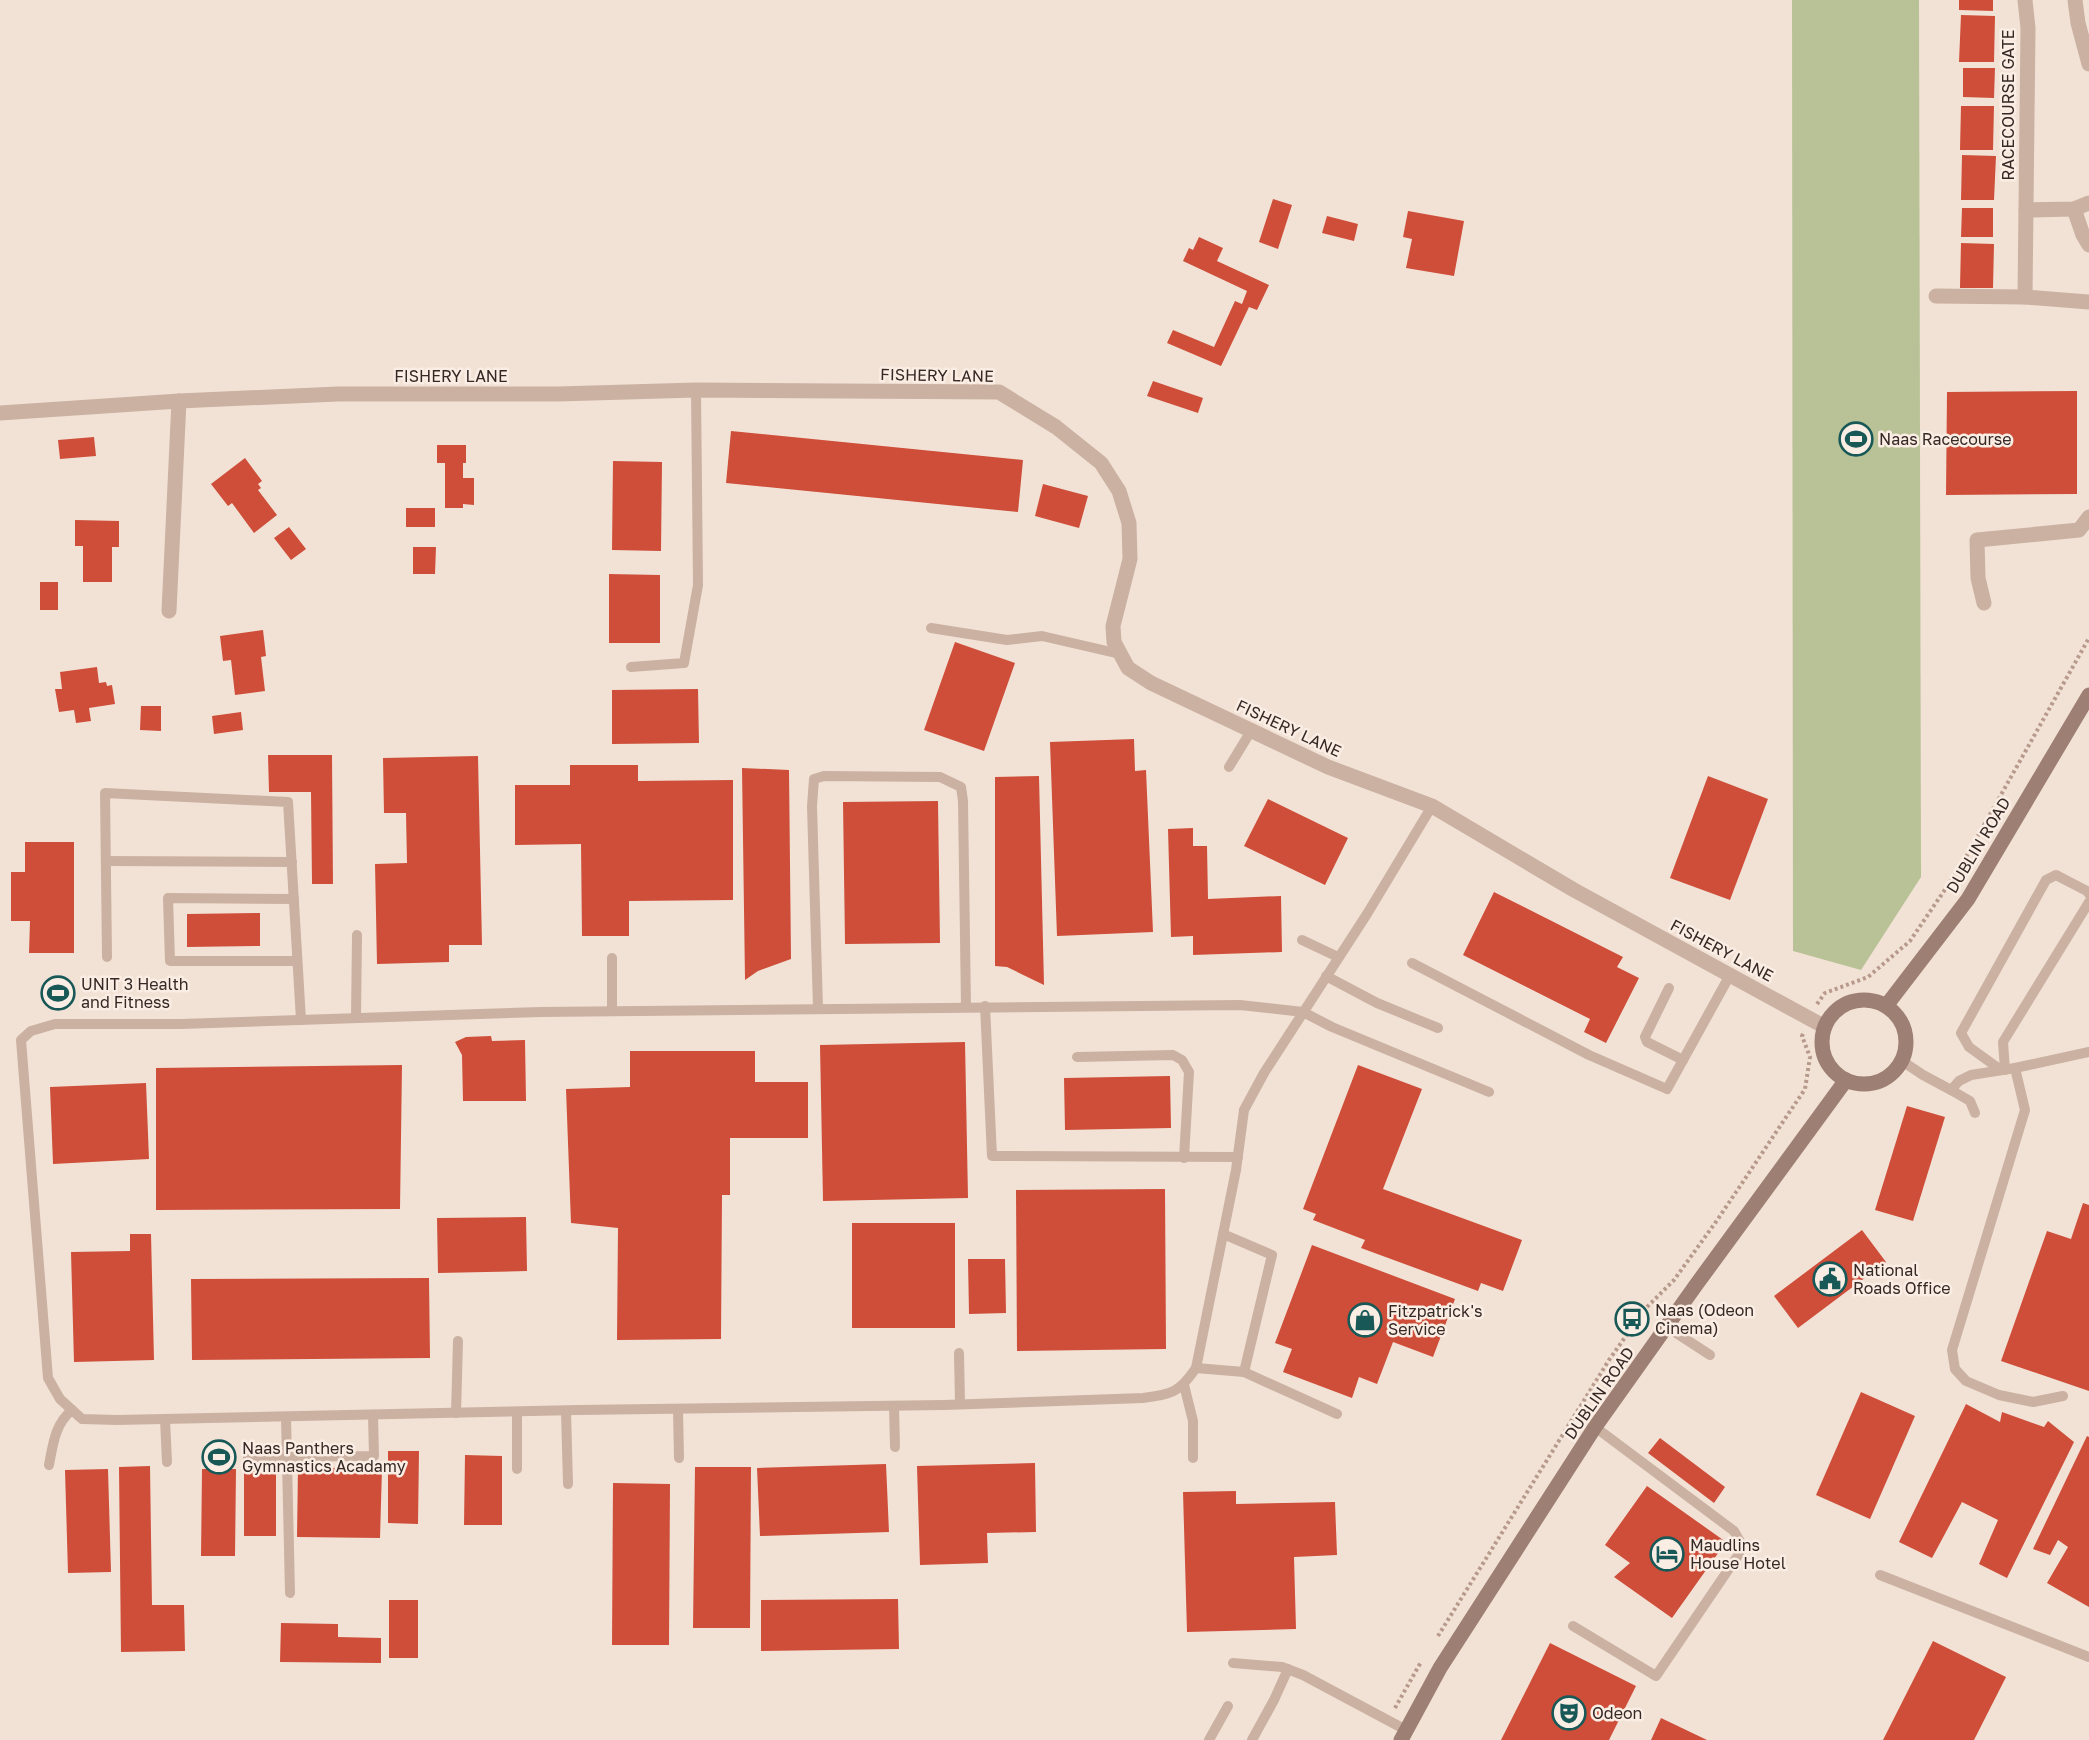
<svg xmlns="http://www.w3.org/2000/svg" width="2089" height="1740" font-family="'Golos Text',sans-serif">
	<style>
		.green { fill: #b8c296 }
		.building { fill: #ce4e39 }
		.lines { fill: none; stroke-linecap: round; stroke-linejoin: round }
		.path { stroke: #b79a8c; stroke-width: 4; stroke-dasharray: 3 3; stroke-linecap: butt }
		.service { stroke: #cbb1a2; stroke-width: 10 }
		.minor { stroke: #cbb1a2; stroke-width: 15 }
		.tertiary { stroke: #cbb1a2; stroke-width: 15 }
		.secondary { stroke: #9e7f73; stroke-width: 15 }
		.labels { text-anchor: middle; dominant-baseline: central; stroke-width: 5; stroke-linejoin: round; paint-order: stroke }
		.street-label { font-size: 16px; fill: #352825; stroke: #faede3 }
		.poi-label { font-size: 16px; fill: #352825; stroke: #faede3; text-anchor: start }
	</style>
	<rect width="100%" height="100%" fill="#f2e2d6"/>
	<polygon class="green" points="1792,0 1919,0 1921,877 1861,970 1793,951"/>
	<g class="building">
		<polygon points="1959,0 1993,0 1993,11 1959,10"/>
		<polygon points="1961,15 1995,16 1994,62 1959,62"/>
		<polygon points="1963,68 1995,68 1994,98 1963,97"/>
		<polygon points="1961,106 1994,106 1993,150 1960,150"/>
		<polygon points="1962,155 1996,156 1994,200 1961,200"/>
		<polygon points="1273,199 1292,205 1278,249 1259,242"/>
		<polygon points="1962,208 1993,208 1993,237 1961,237"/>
		<polygon points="1408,211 1464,221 1454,276 1406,268 1412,239 1403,237"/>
		<polygon points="1327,216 1358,224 1354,241 1322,233"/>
		<polygon points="1199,237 1223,248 1217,261 1269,285 1257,310 1249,307 1221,366 1167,343 1173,330 1214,347 1235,301 1242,304 1247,291 1183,261 1189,248 1193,250"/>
		<polygon points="1961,243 1994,244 1993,288 1960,288"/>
		<polygon points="1153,381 1203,398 1198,413 1147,396"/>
		<polygon points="2077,391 2077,494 1946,495 1947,392"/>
		<polygon points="731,431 1023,460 1018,512 726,483"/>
		<polygon points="94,437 96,456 60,459 58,440"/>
		<polygon points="437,445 466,445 466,463 463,463 463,478 474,478 474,505 463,504 463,508 445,508 445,463 437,463"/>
		<polygon points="245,458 262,481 258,484 261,488 258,490 277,515 254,533 232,503 228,506 211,484"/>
		<polygon points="613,461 662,462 661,551 612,550"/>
		<polygon points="1043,484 1088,496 1079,528 1035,516"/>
		<rect x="406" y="508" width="29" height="19"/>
		<polygon points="75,520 119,521 119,547 112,547 112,582 83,582 83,546 75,546"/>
		<polygon points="289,527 306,549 291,560 274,538"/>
		<polygon points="413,547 436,547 435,574 413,574"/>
		<polygon points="609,574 660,575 660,643 609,643"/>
		<rect x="40" y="582" width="18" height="28"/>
		<polygon points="263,630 266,656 261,657 265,691 235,695 231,660 223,661 220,636"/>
		<polygon points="955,642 1015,663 984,751 924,730"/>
		<polygon points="97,667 99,683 106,682 107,686 112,685 115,704 89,708 91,721 76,723 74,710 59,712 55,689 62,689 60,672"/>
		<polygon points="698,689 699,743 612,744 612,690"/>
		<polygon points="141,706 161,706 161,731 140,730"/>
		<polygon points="241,712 243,730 214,734 212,716"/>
		<polygon points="1134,739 1135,771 1146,770 1153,932 1057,936 1050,742"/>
		<polygon points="268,755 332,755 333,884 312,884 311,792 269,792"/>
		<polygon points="478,756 482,945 449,945 449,962 377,964 375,864 407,863 406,813 384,813 383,758"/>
		<polygon points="570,765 638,765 638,781 733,780 733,900 629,901 629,936 582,936 581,844 515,845 515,785 570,785"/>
		<polygon points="742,768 789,770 791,959 758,971 745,980"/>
		<polygon points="1039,776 1044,985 1007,967 995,966 995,777"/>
		<polygon points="1708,776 1768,799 1730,900 1670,878"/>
		<polygon points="1268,799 1348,838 1325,885 1244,846"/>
		<polygon points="938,801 940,943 845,944 843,802"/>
		<polygon points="1193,828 1193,846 1207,846 1208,899 1281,896 1282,952 1193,955 1193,936 1171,937 1168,829"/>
		<polygon points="25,842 74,842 74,953 29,953 30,921 11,921 11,872 25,872"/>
		<polygon points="1494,892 1623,957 1617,967 1639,978 1606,1043 1584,1032 1590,1019 1463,955"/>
		<polygon points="260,913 260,946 187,947 187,914"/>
		<polygon points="491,1036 492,1041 525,1040 526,1101 463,1101 462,1055 455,1042 466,1037"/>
		<polygon points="965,1042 968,1198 823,1201 820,1045"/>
		<polygon points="630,1051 755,1051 755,1082 808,1082 808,1138 730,1138 730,1195 722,1195 721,1339 617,1340 618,1228 571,1223 566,1089 630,1087"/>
		<polygon points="402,1065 400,1209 156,1210 156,1068"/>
		<polygon points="1358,1065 1422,1089 1383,1189 1522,1240 1503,1291 1481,1283 1478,1291 1361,1248 1365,1240 1313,1220 1316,1214 1303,1209"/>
		<polygon points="1170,1076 1171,1128 1065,1130 1064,1078"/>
		<polygon points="146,1083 149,1159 53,1164 50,1087"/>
		<polygon points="1907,1106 1945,1117 1913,1221 1875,1210"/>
		<polygon points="1165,1189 1166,1349 1017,1351 1016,1190"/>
		<polygon points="2083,1203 2089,1205 2089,1391 2001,1361 2047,1231 2071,1239"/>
		<polygon points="526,1217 527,1271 438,1273 437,1218"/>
		<rect x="852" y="1223" width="103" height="105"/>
		<polygon points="1862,1230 1886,1262 1798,1328 1774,1296"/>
		<polygon points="130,1234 151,1234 154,1360 74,1362 71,1252 130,1251"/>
		<polygon points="1312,1245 1455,1299 1433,1357 1393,1342 1377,1384 1359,1377 1352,1398 1283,1372 1292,1349 1275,1343"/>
		<polygon points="968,1259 1005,1259 1006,1313 969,1314"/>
		<polygon points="429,1278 430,1358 192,1360 191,1279"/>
		<polygon points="1861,1392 1915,1416 1870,1519 1816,1495"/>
		<polygon points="1966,1404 2000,1422 2002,1412 2044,1427 2048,1421 2074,1442 2007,1578 1979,1564 1998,1520 1962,1502 1932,1558 1899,1542"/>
		<polygon points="2087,1436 2089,1437 2089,1607 2047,1583 2068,1547 2058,1540 2050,1555 2033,1549"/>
		<polygon points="1660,1438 1725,1487 1714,1503 1648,1453"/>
		<polygon points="388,1451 419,1451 418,1524 388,1523"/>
		<polygon points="465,1455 502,1456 502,1525 464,1525"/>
		<polygon points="1035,1463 1036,1532 987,1533 988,1563 920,1565 917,1466"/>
		<polygon points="886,1464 889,1532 760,1536 757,1468"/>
		<polygon points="150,1466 152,1605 184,1605 185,1651 121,1652 119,1467"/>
		<polygon points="298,1467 382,1469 380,1538 297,1537"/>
		<polygon points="695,1467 751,1467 750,1628 693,1628"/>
		<polygon points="108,1469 111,1572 68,1573 65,1470"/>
		<polygon points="202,1469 236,1469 235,1556 201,1556"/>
		<rect x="244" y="1469" width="32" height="67"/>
		<polygon points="613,1483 670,1484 669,1645 612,1645"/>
		<polygon points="1647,1486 1726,1542 1672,1618 1614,1577 1630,1563 1605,1545"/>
		<polygon points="1236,1491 1236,1504 1335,1502 1337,1555 1294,1557 1296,1629 1187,1632 1183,1492"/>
		<polygon points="898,1599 899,1649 761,1651 761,1600"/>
		<rect x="389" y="1600" width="29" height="58"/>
		<polygon points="281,1623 338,1624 338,1637 381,1638 381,1663 280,1662"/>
		<polygon points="1933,1641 2006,1677 1974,1740 1883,1740"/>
		<polygon points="1550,1643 1636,1686 1609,1740 1501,1740"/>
		<polygon points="1661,1718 1707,1740 1651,1740"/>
	</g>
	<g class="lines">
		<g class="path">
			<polyline points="1817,1004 1825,993 1868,977 1910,941 1961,866 2089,638"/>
			<polyline points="1438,1636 1609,1360 1645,1309 1674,1280 1718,1219 1805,1089 1810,1057 1802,1036 1804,1032"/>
			<polyline points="1395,1708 1421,1662"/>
		</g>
		<g class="service">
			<polyline points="931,628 1007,640 1042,636 1120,654"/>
			<polyline points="631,667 684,663 698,585 696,390"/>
			<polyline points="1229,767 1251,731"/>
			<path d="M1432,806L1367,914L1264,1073L1244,1110L1236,1170L1196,1368C1179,1393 1172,1394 1143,1398L944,1405L578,1410L117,1420L82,1419L60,1399L48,1378L21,1040L31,1031L55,1024H181L541,1012L1240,1005L1303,1012L1332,1027L1489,1092"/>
			<polyline points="106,861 292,862"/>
			<polyline points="294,899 168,898 170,961 297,961"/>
			<polyline points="1302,940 1338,957"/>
			<polyline points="107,957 105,793 288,802 301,1020"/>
			<polyline points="612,958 612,1011"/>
			<polyline points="1412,963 1589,1055 1667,1089 1730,975"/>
			<polyline points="1326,976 1377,1003 1438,1028"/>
			<polyline points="1669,988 1645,1037 1647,1042 1683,1060"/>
			<polyline points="985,1006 992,1156 1238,1157"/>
			<polyline points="818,1008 812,806 814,779 824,776 940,777 961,787 963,801 966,1007"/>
			<polyline points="356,1017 357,935"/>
			<polyline points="1077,1057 1173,1055 1182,1060 1189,1072 1184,1158"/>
			<polyline points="1902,1061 1923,1075 1951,1090 1959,1081 1971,1075 2015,1068 2089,1052"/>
			<polyline points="2015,1068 2025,1110 1952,1350 1955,1369 1966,1381 1999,1395 2033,1402 2063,1396"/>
			<polyline points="2001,1070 1969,1047 1961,1033 2046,880 2056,875 2087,891 2089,894"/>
			<polyline points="2005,1070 2003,1042 2089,902"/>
			<polyline points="1951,1090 1970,1101 1975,1113"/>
			<polyline points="1667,1327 1710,1355"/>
			<polyline points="959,1353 960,1404"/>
			<polyline points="1196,1368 1244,1372 1272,1255 1223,1234"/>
			<polyline points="1244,1372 1337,1414"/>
			<polyline points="1184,1385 1193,1421 1193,1458"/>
			<polyline points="894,1406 895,1447"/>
			<polyline points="678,1409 679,1458"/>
			<polyline points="566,1411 568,1484"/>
			<polyline points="517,1412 517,1469"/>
			<polyline points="456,1413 458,1341"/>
			<polyline points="286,1417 290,1593"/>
			<polyline points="165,1419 167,1462"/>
			<polyline points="248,1457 374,1456 373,1415"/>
			<path d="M49,1465C53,1444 55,1424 72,1410"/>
			<polyline points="1880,1575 2089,1657"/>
			<polyline points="1573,1626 1656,1676 1739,1554 1742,1545 1734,1531 1595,1427"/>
			<polyline points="1233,1663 1282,1667 1303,1675 1406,1730"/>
			<polyline points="1209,1740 1228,1706"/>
			<polyline points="1252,1740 1274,1700 1288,1669"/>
		</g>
		<g class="minor">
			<polyline points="2074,209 2083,235 2089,245"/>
			<polyline points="2026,210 2074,209 2089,203"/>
			<polyline points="1936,296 2025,297 2089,302"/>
			<polyline points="2025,297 2028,28 2025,0"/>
			<polyline points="0,413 179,401 338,394 558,394 696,390 999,392 1056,427 1101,463 1119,491 1129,523 1130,559 1113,626 1114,642 1128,668 1151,683 1328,767 1432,806 1574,890 1825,1027"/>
			<polyline points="1984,603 1978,578 1977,540 2079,530 2089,517"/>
			<polyline points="169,611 179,401"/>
		</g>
		<polyline class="tertiary" points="2075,0 2078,23 2089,64"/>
		<g class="secondary">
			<circle cx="1864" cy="1042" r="42"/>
			<polyline points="1886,1006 1968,899 2089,695"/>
			<polyline points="1401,1740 1440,1668 1595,1427 1696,1285 1846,1080"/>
		</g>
	</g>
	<defs>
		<g id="stadium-ring" transform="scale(1.725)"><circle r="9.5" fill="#faede3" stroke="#185957" stroke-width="1.5"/><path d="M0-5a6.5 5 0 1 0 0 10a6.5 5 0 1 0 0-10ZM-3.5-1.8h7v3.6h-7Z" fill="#185957"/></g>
		<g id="civic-ring" transform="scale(1.725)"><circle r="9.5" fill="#faede3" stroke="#185957" stroke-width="1.5"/><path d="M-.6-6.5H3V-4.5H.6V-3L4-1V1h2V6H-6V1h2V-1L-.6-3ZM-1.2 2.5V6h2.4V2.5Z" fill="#185957"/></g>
		<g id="bus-ring" transform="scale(1.725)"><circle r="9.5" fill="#faede3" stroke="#185957" stroke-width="1.5"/><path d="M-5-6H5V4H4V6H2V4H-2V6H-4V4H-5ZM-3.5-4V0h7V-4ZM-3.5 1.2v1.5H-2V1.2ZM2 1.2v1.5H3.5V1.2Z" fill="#185957"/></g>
		<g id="shop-ring" transform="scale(1.725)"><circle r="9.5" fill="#faede3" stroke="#185957" stroke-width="1.5"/><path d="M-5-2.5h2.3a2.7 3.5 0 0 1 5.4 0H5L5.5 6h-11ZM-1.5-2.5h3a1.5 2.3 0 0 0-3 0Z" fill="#185957"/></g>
		<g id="hotel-ring" transform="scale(1.725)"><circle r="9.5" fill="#faede3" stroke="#185957" stroke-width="1.5"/><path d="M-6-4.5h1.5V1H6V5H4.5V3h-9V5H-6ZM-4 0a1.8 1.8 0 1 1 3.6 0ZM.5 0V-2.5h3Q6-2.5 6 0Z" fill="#185957"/></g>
		<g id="theatre-ring" transform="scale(1.725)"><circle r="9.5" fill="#faede3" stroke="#185957" stroke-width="1.5"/><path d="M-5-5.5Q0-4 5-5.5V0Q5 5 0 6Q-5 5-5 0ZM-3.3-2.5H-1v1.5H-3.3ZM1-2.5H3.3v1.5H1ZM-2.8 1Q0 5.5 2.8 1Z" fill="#185957"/></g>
	</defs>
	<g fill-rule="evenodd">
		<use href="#stadium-ring" x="1856" y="439"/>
		<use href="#stadium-ring" x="58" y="993"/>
		<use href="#civic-ring" x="1830" y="1279"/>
		<use href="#bus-ring" x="1632" y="1319"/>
		<use href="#shop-ring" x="1365" y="1320"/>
		<use href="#stadium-ring" x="219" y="1457"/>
		<use href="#hotel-ring" x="1667" y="1554"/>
		<use href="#theatre-ring" x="1569" y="1713"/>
	</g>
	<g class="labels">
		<g class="street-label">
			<text transform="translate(2008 105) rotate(-90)">RACECOURSE GATE</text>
			<text transform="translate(937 375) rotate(1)">FISHERY LANE</text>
			<text x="451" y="376">FISHERY LANE</text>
			<text transform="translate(1289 728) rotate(25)">FISHERY LANE</text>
			<text transform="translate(1978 845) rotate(-59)">DUBLIN ROAD</text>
			<text transform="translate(1722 950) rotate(28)">FISHERY LANE</text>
			<text transform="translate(1599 1393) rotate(-55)">DUBLIN ROAD</text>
		</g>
		<g class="poi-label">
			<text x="1879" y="439">Naas Racecourse</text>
			<text x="81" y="984">UNIT 3 Health<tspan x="81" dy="18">and Fitness</tspan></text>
			<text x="1853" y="1270">National<tspan x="1853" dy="18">Roads Office</tspan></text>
			<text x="1655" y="1310">Naas (Odeon<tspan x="1655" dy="18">Cinema)</tspan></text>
			<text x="1388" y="1311">Fitzpatrick's<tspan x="1388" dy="18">Service</tspan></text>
			<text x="242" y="1448">Naas Panthers<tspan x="242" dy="18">Gymnastics Acadamy</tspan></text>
			<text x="1690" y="1545">Maudlins<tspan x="1690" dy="18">House Hotel</tspan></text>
			<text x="1592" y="1713">Odeon</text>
		</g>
	</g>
</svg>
